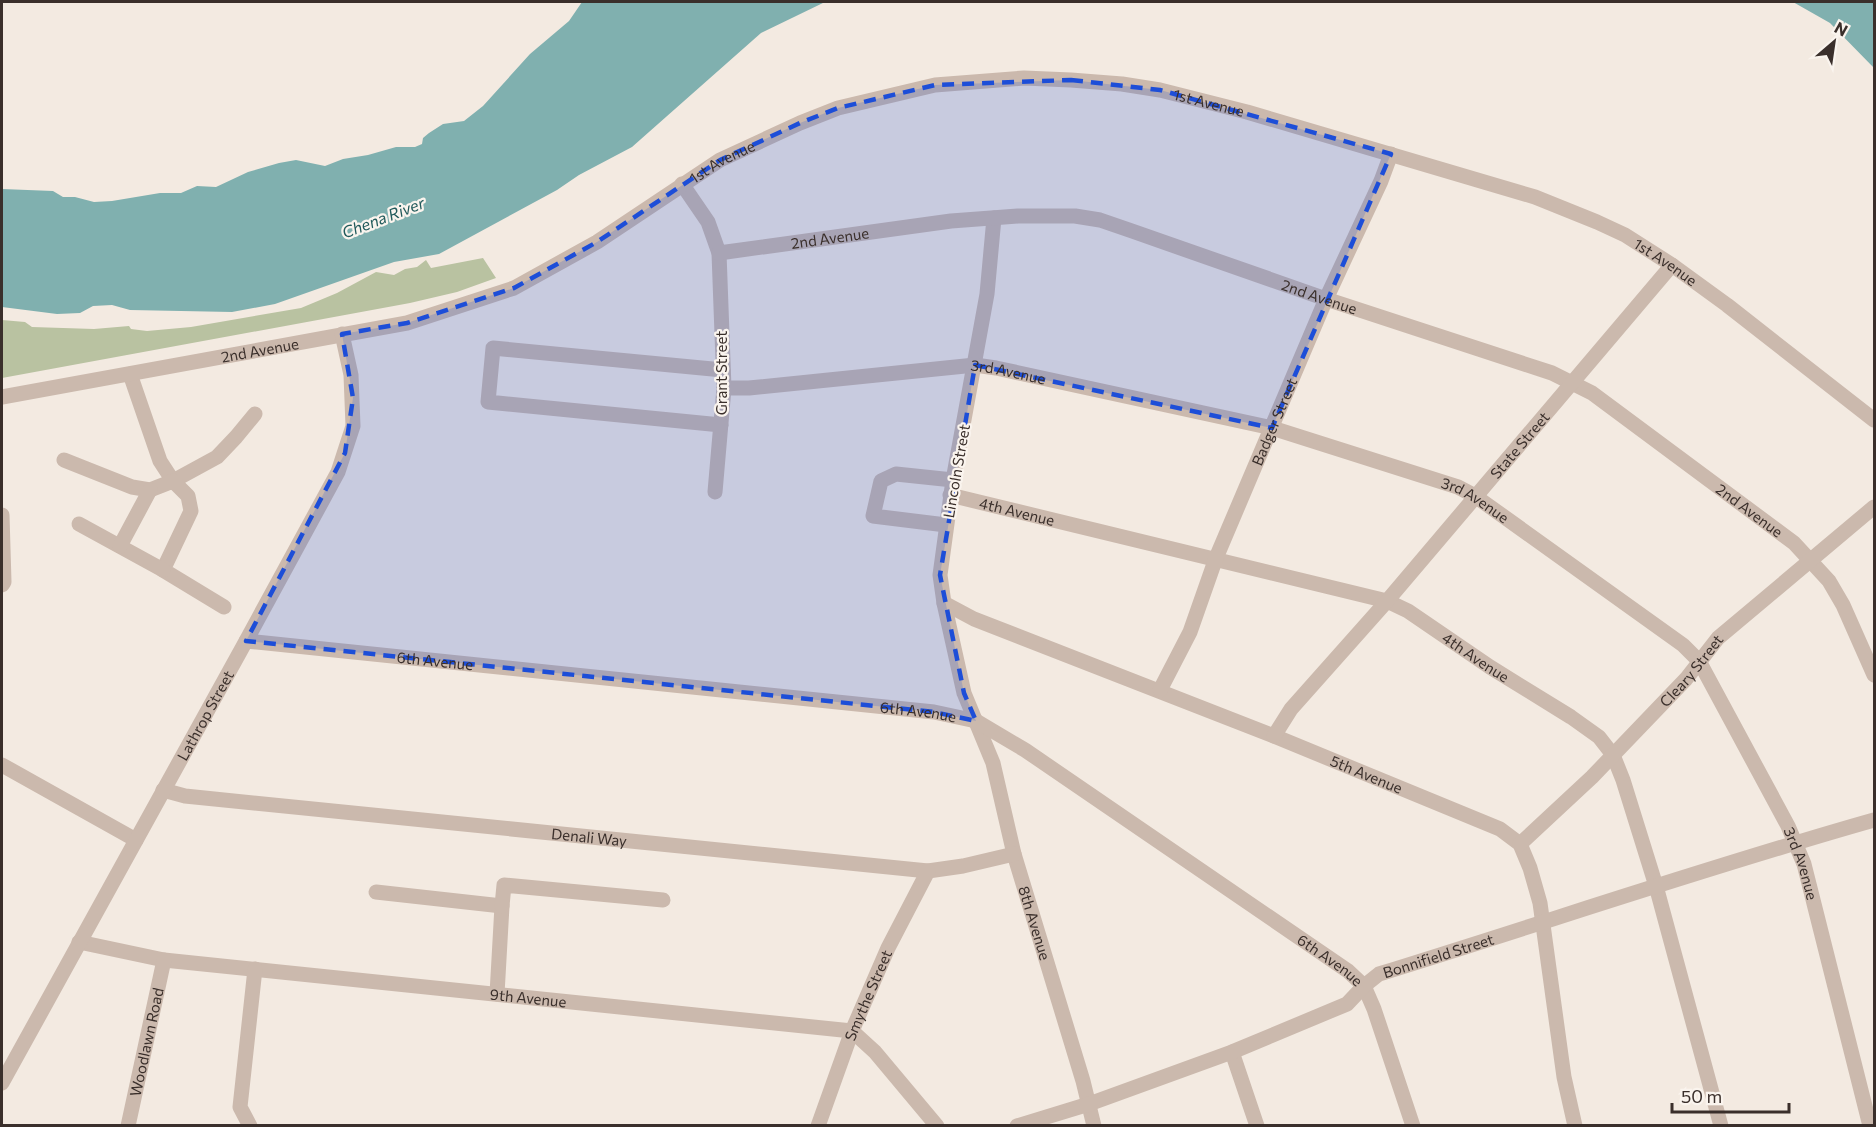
<svg xmlns="http://www.w3.org/2000/svg" width="1876" height="1127" font-family="Commissioner,sans-serif">
	<style>
		.green { fill: #b9c2a1 }
		.water { fill: #80b0af }
		.lines { fill: none; stroke-linecap: round; stroke-linejoin: round }
		.minor { stroke: #cbb9ad; stroke-width: 15 }
		.marked { fill: #1d4ed8; fill-opacity: 0.2; stroke: #1d4ed8; stroke-width: 4.5; stroke-dasharray: 12 8; stroke-linejoin: round }
		.labels { text-anchor: middle; dominant-baseline: central; stroke-width: 4.5; stroke-linejoin: round; paint-order: stroke }
		.street-label { font-size: 15px; fill: #3a2f2b; stroke: #faf4ee }
		.water-label { font-size: 16px; font-style: italic; fill: #215a5b; stroke: #faf4ee }
	</style>
	<rect width="100%" height="100%" fill="#f3eae1"/>
	<polygon class="green" points="483,258 496,278 457,292 410,303 2,378 2,320 25,322 32,327 94,329 129,326 131,329 147,331 191,327 301,308 337,293 376,272 394,275 405,269 417,267 426,260 431,268"/>
	<g class="water">
		<polygon points="582,2 825,2 761,33 632,147 579,175 557,190 439,254 394,262 275,304 232,312 130,310 112,305 93,306 80,313 57,314 2,307 2,189 53,191 63,197 75,197 94,202 112,201 160,193 181,193 197,186 216,187 248,172 279,163 296,160 325,166 343,159 368,155 396,147 415,147 422,144 423,138 429,133 443,124 464,121 483,106 530,54 569,21"/>
		<polygon points="1793,2 1874,2 1874,68 1830,23"/>
	</g>
	<g class="lines">
		<g class="minor">
			<polyline points="682,184 708,222 719,253 724,388 715,492"/>
			<path id="s1" d="M994,218L987,294L953,480L940,575L944,603L964,693L993,763L1014,854L1083,1081L1094,1126"/>
			<path id="s2" d="M719,253L951,221L1018,216H1075L1100,220L1132,231L1326,299L1552,373L1592,393L1794,543L1829,581L1843,605L1874,675"/>
			<polyline points="130,374 160,461 173,481 217,457 236,437 255,414"/>
			<path id="s3" d="M724,388H749L975,365L996,368L1272,428L1458,487L1475,496L1683,645L1699,661L1788,826L1804,864L1870,1126"/>
			<path id="s4" d="M2,397L407,323L514,288L597,242L720,160L800,123L838,108L935,85L1024,78L1071,80L1122,84L1160,90L1247,112L1535,197L1597,222L1625,235L1672,265L1727,305L1874,420"/>
			<polyline points="721,425 488,402 493,348 723,370"/>
			<polyline points="64,460 132,487 150,490 173,481 188,496 191,511 163,570 224,607"/>
			<path id="s5" d="M950,495L1387,601L1408,611L1490,667L1571,717L1599,737L1613,755L1623,780L1656,886L1721,1126"/>
			<polyline points="2,515 4,582 2,585"/>
			<polyline points="79,524 163,570"/>
			<polyline points="946,525 873,516 881,481 896,474 953,480"/>
			<polyline points="120,546 150,490"/>
			<path id="s6" d="M944,603L974,619L1274,736L1500,829L1520,844L1530,868L1540,903L1564,1077L1575,1126"/>
			<path id="s7" d="M246,641L934,712L976,721L1025,750L1348,971L1364,986L1374,1009L1413,1126"/>
			<path id="s8" d="M1160,690L1190,632L1216,558L1326,299L1381,181L1391,154"/>
			<path id="s9" d="M1274,736L1291,709L1387,601L1672,265"/>
			<polyline points="2,765 136,840"/>
			<path id="s10" d="M163,790L185,796L928,871L963,866L1014,854"/>
			<path id="s11" d="M1520,844L1592,777L1686,679L1718,638L1874,507"/>
			<polyline points="376,892 502,906 497,994"/>
			<polyline points="502,906 504,885 663,900"/>
			<path id="s12" d="M79,942L164,960L852,1031L875,1052L937,1126"/>
			<polyline points="1232,1052 1257,1126"/>
			<path id="s13" d="M2,1083L246,641L338,472L353,426L351,375L342,334"/>
			<path id="s14" d="M128,1126L164,960"/>
			<polyline points="250,1126 240,1107 255,969"/>
			<path id="s15" d="M818,1126L852,1031L888,948L928,871"/>
			<path id="s16" d="M1017,1126L1089,1104L1232,1052L1347,1004L1364,986L1379,974C1544,923 1708,867 1874,820"/>
		</g>
	</g>
	<path class="marked" d="M1071,80L1160,90L1391,154L1272,428L975,365L940,575L964,693L976,721L934,712L246,641L345,453L353,398L342,334L407,323L514,288L597,242L720,160L800,123L838,108L935,85Z"/>
	<g class="labels">
		<g class="street-label">
			<text stroke="none"><textPath href="#s4" startOffset="1272">1st Avenue</textPath></text>
			<text stroke="none"><textPath href="#s4" startOffset="768">1st Avenue</textPath></text>
			<text stroke="none"><textPath href="#s2" startOffset="112">2nd Avenue</textPath></text>
			<text stroke="none"><textPath href="#s4" startOffset="1758">1st Avenue</textPath></text>
			<text stroke="none"><textPath href="#s2" startOffset="616">2nd Avenue</textPath></text>
			<text stroke="none"><textPath href="#s4" startOffset="262">2nd Avenue</textPath></text>
			<text transform="translate(721 373) rotate(-90)">Grant Street</text>
			<text stroke="none"><textPath href="#s3" startOffset="286">3rd Avenue</textPath></text>
			<text stroke="none"><textPath href="#s8" startOffset="292">Badger Street</textPath></text>
			<text stroke="none"><textPath href="#s9" startOffset="381">State Street</textPath></text>
			<text transform="translate(956 471) rotate(-80)">Lincoln Street</text>
			<text stroke="none"><textPath href="#s3" startOffset="772">3rd Avenue</textPath></text>
			<text stroke="none"><textPath href="#s5" startOffset="69">4th Avenue</textPath></text>
			<text stroke="none"><textPath href="#s2" startOffset="1102">2nd Avenue</textPath></text>
			<text stroke="none"><textPath href="#s5" startOffset="555">4th Avenue</textPath></text>
			<text stroke="none"><textPath href="#s7" startOffset="190">6th Avenue</textPath></text>
			<text stroke="none"><textPath href="#s11" startOffset="244">Cleary Street</textPath></text>
			<text stroke="none"><textPath href="#s7" startOffset="676">6th Avenue</textPath></text>
			<text stroke="none"><textPath href="#s13" startOffset="420">Lathrop Street</textPath></text>
			<text stroke="none"><textPath href="#s6" startOffset="456">5th Avenue</textPath></text>
			<text stroke="none"><textPath href="#s10" startOffset="429">Denali Way</textPath></text>
			<text stroke="none"><textPath href="#s3" startOffset="1276">3rd Avenue</textPath></text>
			<text stroke="none"><textPath href="#s1" startOffset="723">8th Avenue</textPath></text>
			<text stroke="none"><textPath href="#s16" startOffset="458">Bonnifield Street</textPath></text>
			<text stroke="none"><textPath href="#s7" startOffset="1162">6th Avenue</textPath></text>
			<text stroke="none"><textPath href="#s15" startOffset="140">Smythe Street</textPath></text>
			<text stroke="none"><textPath href="#s12" startOffset="453">9th Avenue</textPath></text>
			<text stroke="none"><textPath href="#s14" startOffset="86">Woodlawn Road</textPath></text>
		</g>
		<g class="water-label">
			<text transform="translate(383 217) rotate(-21)">Chena River</text>
		</g>
	</g>
	<rect width="1876" height="1127" fill="none" stroke="#3a2f2b" stroke-width="6"/>
	<g transform="translate(1834 42) rotate(29)" stroke="#faf4ee" stroke-width="4.5" paint-order="stroke">
	<path d="M0-4.5L10 22L0 15L-10 22Z" fill="#3a2f2b"/>
	<text y="-9" font-size="16" font-weight="bold" text-anchor="middle" fill="#3a2f2b">N</text>
	</g>
	<path d="M1672 1103v9h117v-9" fill="none" stroke="#3a2f2b" stroke-width="3"/>
	<text x="1681" y="1103" font-size="18" fill="#3a2f2b" stroke="#faf4ee" stroke-width="4.5" paint-order="stroke">50 m</text>
</svg>
